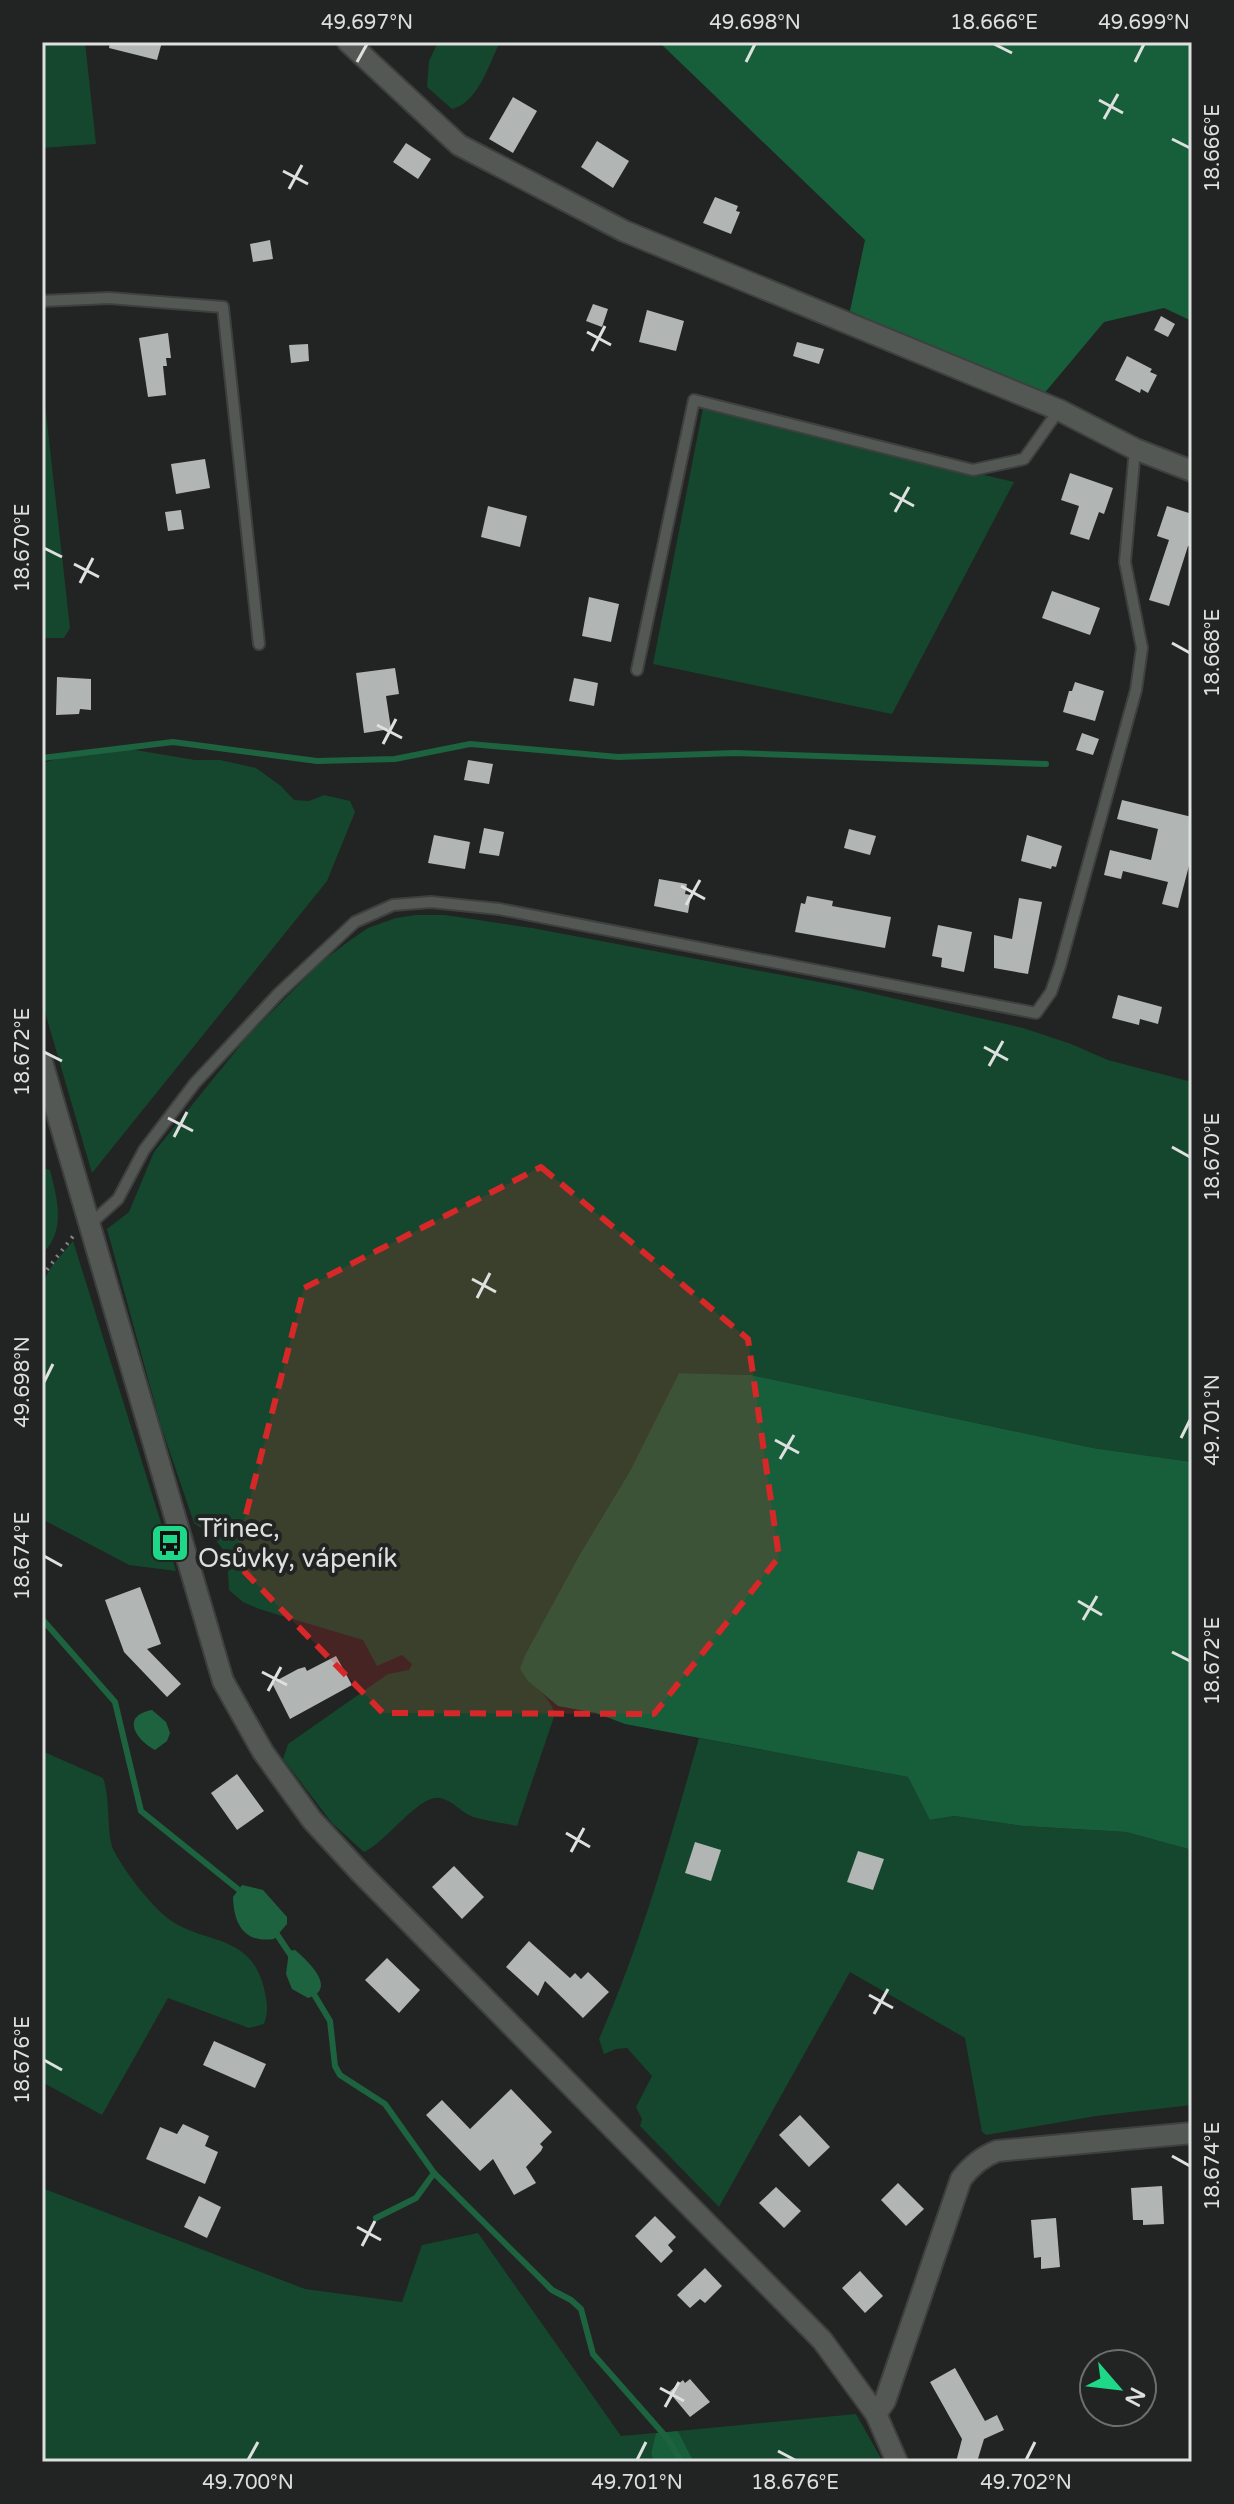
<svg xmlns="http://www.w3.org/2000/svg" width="1234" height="2504" font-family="'Varela Round',sans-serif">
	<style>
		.green { fill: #14472d }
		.forest { fill: #175e3b }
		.water { fill: #1d633f }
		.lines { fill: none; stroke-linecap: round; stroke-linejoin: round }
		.stream { stroke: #1d633f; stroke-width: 6 }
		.building { fill: #b1b5b3 }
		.lane-casing { stroke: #3d403e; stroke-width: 14 }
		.street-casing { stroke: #3d403e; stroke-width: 24 }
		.path { stroke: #808381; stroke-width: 4; stroke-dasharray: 2 6; stroke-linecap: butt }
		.lane { stroke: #545855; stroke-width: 10 }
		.street { stroke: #545855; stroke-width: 20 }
		.marked { fill: #d62828; fill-opacity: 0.2; stroke: #d62828; stroke-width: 6; stroke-dasharray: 16 10; stroke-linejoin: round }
		.ticks { fill: none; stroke: #dde0de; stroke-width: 3 }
		.labels { text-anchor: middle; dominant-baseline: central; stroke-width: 8; stroke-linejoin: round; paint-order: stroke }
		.poi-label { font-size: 26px; fill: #dde0de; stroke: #212422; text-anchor: start }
		.neatline { fill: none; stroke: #dde0de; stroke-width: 3 }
		.ticks-label { font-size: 20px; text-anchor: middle; fill: #dde0de }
	</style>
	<rect width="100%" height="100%" fill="#212422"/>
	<g class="green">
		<polygon points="42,42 85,42 96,144 42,148"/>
		<path d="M438,42H500C489,64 478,103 452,109L427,87L429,61Z"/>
		<polygon points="42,377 70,628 64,638 42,638"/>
		<polygon points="703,408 1014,482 892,714 653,664"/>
		<polygon points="117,747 195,760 220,760 256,768 281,786 294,800 309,801 324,795 350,801 355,812 327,881 92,1173 42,1002 42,763 82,752"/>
		<path d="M416,915H445L532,928L840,986L1023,1028L1071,1044L1108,1060L1192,1082V1462L1093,1448L751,1375L679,1373L630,1471L580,1554L525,1655L521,1669C531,1686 549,1694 555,1714L517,1826C503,1823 487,1821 473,1817C462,1813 452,1800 440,1798C420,1793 385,1843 364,1852L332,1823L283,1759L288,1744L388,1674L409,1670L412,1664L402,1655L377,1666L363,1640L259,1609L243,1602L229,1590L227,1555L215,1539L194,1523L161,1426L107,1229L129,1212L154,1152L247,1037L321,962L349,941L368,928L396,918Z"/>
		<path d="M42,1168L50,1170C57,1198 67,1231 42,1254Z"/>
		<polygon points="73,1241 176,1571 129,1565 42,1519 42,1283 52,1266"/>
		<path d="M699,1738L908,1777L931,1820L954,1816L1023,1826L1126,1832L1192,1850V2105L1096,2116L986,2135L982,2132L965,2038L850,1972L719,2207L640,2126L642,2119L636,2107L652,2076L627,2048L616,2049L604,2054L599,2039C642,1941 670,1840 699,1738Z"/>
		<path d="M42,1751L103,1778C111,1799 106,1836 114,1851C125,1872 153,1909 173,1922C208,1944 251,1935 264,1988C267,2002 269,2010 264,2024L249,2028L168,1998L102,2115L42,2082Z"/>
		<polygon points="42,2188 305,2289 402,2302 422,2245 478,2233 621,2436 656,2433 651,2453 654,2462 42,2462"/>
		<polygon points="856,2414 883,2462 694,2462 678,2431"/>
	</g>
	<g class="forest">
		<polygon points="659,42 1192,42 1192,321 1164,308 1104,322 1042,396 850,311 865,240"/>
		<polygon points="679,1373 751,1375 1093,1448 1192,1462 1192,1850 1126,1832 1023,1826 954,1816 930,1820 908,1777 625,1724 596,1713 558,1706 528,1681 520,1669 525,1655 580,1554 630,1471"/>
		<polygon points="678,2431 694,2462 654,2462 651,2453 656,2433"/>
	</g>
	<g class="water">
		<path d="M152,1710L166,1722L170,1733L167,1741L155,1750C136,1740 120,1716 152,1710Z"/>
		<path d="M242,1885L263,1890L287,1917V1924L274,1939C244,1943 234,1925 233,1897Z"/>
		<path d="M295,1950C308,1961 338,1989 308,1998L292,1989L286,1974L289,1951Z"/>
	</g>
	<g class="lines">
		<g class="stream">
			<polyline points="42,758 173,742 317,761 395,759 470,744 618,757 735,753 1046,764"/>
			<polyline points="42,1619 115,1702 141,1811 244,1894"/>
			<polyline points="274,1930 292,1957"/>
			<polyline points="312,1991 330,2021 335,2066 340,2075 385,2104 434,2173 552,2290 571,2300 581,2309 593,2354 668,2439 681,2462"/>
			<polyline points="376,2218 416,2198 434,2173"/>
		</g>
	</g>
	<g class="building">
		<polygon points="110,42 162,42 157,60 109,48"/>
		<polygon points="513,97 537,111 513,153 489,139"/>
		<polygon points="597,141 629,161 613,188 581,167"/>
		<polygon points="406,143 431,159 418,179 393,162"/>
		<polygon points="715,197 738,206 736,211 740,212 731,234 703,223"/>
		<polygon points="270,240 273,259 253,262 250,244"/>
		<polygon points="593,304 608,309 602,327 586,321"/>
		<polygon points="647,310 684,321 676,351 639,342"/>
		<polygon points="1161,316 1175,324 1168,337 1154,330"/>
		<polygon points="168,333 171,358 166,358 167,366 163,366 166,395 148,397 139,338"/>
		<polygon points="797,342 824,349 819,364 793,356"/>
		<polygon points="308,344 309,361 291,363 289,345"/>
		<polygon points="1127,356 1152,369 1150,372 1157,375 1148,393 1141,389 1140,393 1115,380"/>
		<polygon points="205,459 210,488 176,494 171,464"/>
		<polygon points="1070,473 1113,488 1104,514 1099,512 1089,540 1070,534 1079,506 1061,500"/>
		<polygon points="488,506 527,516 520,547 481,537"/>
		<polygon points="1167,506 1192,514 1192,547 1188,546 1169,606 1149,600 1169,540 1157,536"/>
		<polygon points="181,510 184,529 168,531 165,512"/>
		<polygon points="1052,591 1100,608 1090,635 1042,618"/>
		<polygon points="589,597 619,604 611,642 582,636"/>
		<polygon points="395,668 399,694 386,696 391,729 364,733 356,673"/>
		<polygon points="57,677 91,679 91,710 80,709 79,714 56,715"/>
		<polygon points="574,678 598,683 594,706 569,701"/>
		<polygon points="1075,682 1104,691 1095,721 1063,712 1069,691 1072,691"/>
		<polygon points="1082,733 1099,739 1093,755 1076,750"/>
		<polygon points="468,760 493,764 489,784 464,780"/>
		<polygon points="1122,800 1192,817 1192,854 1178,908 1162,904 1168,882 1123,871 1121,879 1104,875 1110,850 1151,860 1158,829 1117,819"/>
		<polygon points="484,828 504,832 499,856 479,853"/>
		<polygon points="849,829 876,836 870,855 844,848"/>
		<polygon points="434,835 470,842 465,869 428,863"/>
		<polygon points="1027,835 1062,846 1056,867 1052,866 1051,869 1021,861"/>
		<polygon points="659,879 687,884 685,894 691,895 688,913 654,906"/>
		<polygon points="807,896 833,901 832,906 891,917 885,948 795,932 801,903 805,904"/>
		<polygon points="1019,898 1042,902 1028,974 994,968 994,935 1012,939"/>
		<polygon points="938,925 972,932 964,972 941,967 942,958 932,956"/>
		<polygon points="1118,995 1162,1007 1158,1024 1140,1019 1139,1025 1112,1018"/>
		<polygon points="140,1587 161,1644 147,1649 181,1684 167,1697 124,1652 105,1600"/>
		<polygon points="336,1656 352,1685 290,1719 272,1683 298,1669 305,1667 307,1671"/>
		<polygon points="237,1774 264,1811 237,1830 211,1793"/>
		<polygon points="695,1842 721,1850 711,1881 685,1873"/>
		<polygon points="858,1851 884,1859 873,1890 847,1882"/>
		<polygon points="454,1866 484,1897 462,1919 432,1887"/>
		<polygon points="529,1941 570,1978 575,1973 581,1979 588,1972 609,1992 583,2018 545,1981 538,1996 506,1967"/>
		<polygon points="387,1958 420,1990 399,2013 365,1980"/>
		<polygon points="214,2041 266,2064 255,2088 203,2065"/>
		<polygon points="511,2089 552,2132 540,2144 543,2147 541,2151 526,2167 536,2183 514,2195 493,2159 480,2171 426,2115 442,2100 470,2129"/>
		<polygon points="800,2115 830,2147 809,2167 779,2135"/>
		<polygon points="183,2124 209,2136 205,2146 218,2152 205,2184 146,2159 160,2127 177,2134"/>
		<polygon points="898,2183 924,2209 906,2226 881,2200"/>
		<polygon points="1162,2186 1164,2224 1143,2225 1143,2220 1133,2220 1131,2188"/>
		<polygon points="776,2187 801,2211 784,2228 759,2203"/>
		<polygon points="199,2196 221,2207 207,2238 184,2227"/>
		<polygon points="655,2216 676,2237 668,2245 673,2251 661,2263 635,2236"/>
		<polygon points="1056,2218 1060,2267 1041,2269 1041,2257 1034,2258 1031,2220"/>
		<polygon points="705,2268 722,2286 705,2303 700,2299 690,2308 677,2295"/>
		<polygon points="860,2271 883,2296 865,2313 842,2288"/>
		<polygon points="955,2368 985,2421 997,2415 1004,2430 984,2439 977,2462 956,2462 962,2439 930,2382"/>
		<polygon points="690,2379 710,2402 690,2417 669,2392 683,2380 685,2383"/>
	</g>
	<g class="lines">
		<g class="lane-casing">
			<g id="lane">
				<polyline points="42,301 109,298 223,307 259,644"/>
				<polyline points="637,670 694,400 973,470 1024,459 1059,410"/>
				<polyline points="89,1225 118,1199 144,1150 195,1083 279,993 355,922 393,905 431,902 499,909 1036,1013 1051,992 1060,966 1136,690 1142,648 1125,562 1135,449"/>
			</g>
		</g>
		<g class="street-casing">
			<g id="street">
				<polyline points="348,42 459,145 624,231 1059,410 1135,449 1192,471"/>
				<polyline points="42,1062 223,1681 263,1752 312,1820 360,1872 822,2340 876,2414 897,2462"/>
				<path d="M876,2414L885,2401L961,2179C971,2166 981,2157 997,2151L1192,2133"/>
			</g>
		</g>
		<polyline class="path" points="42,1276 74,1235"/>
		<use href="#lane" class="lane"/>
		<use href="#street" class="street"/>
	</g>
	<path class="marked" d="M541,1167L748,1339L779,1557L654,1714L383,1713L234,1561L304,1288Z"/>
	<path class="ticks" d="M994,44L1012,53M357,62L367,44M746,62L755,44M1135,62L1144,44M1099,100L1123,113M1104,119L1118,94M1172,139L1190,148M283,171L308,184M289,189L302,165M587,332L611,345M592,351L605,326M890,493L914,506M895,512L909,487M44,548L62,557M74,564L99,577M80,583L93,558M1172,643L1190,653M377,725L402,738M383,744L396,719M681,886L705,899M686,905L700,880M984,1047L1008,1060M44,1052L62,1061M989,1066L1003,1041M168,1118L193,1131M174,1137L187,1112M1172,1147L1190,1157M472,1279L496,1292M477,1298L490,1273M44,1382L53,1364M1181,1438L1190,1420M775,1440L799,1453M780,1459L794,1435M44,1556L62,1566M1078,1601L1102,1615M1083,1620L1097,1596M1172,1652L1190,1661M262,1672L287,1685M268,1691L281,1667M566,1833L590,1847M571,1852L584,1828M869,1995L893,2008M874,2014L888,1989M44,2060L62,2070M1172,2156L1190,2166M357,2227L381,2240M362,2246L375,2221M660,2388L684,2401M665,2407L679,2382M778,2451L795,2460M248,2460L258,2442M637,2460L646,2442M1026,2460L1035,2442"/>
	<defs>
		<g id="bus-square" transform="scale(2)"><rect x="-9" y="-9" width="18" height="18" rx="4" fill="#1fd887" stroke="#212422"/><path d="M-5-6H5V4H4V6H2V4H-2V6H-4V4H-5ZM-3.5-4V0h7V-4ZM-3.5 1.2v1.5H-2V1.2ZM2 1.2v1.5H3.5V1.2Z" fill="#111"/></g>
	</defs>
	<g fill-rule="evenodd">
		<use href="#bus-square" x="170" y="1543"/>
	</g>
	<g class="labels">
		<g class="poi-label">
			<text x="198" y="1528">Třinec,<tspan x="198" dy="30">Osůvky, vápeník</tspan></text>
		</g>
	</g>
	<rect width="1234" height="2504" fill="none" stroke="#212422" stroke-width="88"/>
	<g transform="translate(1118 2388) rotate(118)"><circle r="38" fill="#212422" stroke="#6c6f6d" stroke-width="2"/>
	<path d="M0-6L14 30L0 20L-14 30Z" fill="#1fd887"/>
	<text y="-12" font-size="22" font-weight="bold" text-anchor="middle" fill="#dde0de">N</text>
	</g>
	<rect x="44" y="44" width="1146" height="2416" class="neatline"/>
	<g class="ticks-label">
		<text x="367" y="29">49.697°N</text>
		<text x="755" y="29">49.698°N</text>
		<text x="994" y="29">18.666°E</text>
		<text x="1144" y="29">49.699°N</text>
		<text transform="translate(1212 148) rotate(-90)" y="7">18.666°E</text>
		<text transform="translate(22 548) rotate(-90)" y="7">18.670°E</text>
		<text transform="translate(1212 653) rotate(-90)" y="7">18.668°E</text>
		<text transform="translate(22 1052) rotate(-90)" y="7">18.672°E</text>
		<text transform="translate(1212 1157) rotate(-90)" y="7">18.670°E</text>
		<text transform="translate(22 1382) rotate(-90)" y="7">49.698°N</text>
		<text transform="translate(1212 1420) rotate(-90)" y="7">49.701°N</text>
		<text transform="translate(22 1556) rotate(-90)" y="7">18.674°E</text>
		<text transform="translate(1212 1661) rotate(-90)" y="7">18.672°E</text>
		<text transform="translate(22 2060) rotate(-90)" y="7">18.676°E</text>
		<text transform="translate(1212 2166) rotate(-90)" y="7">18.674°E</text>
		<text x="248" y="2489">49.700°N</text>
		<text x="637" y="2489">49.701°N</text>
		<text x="795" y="2489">18.676°E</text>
		<text x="1026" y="2489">49.702°N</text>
	</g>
</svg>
